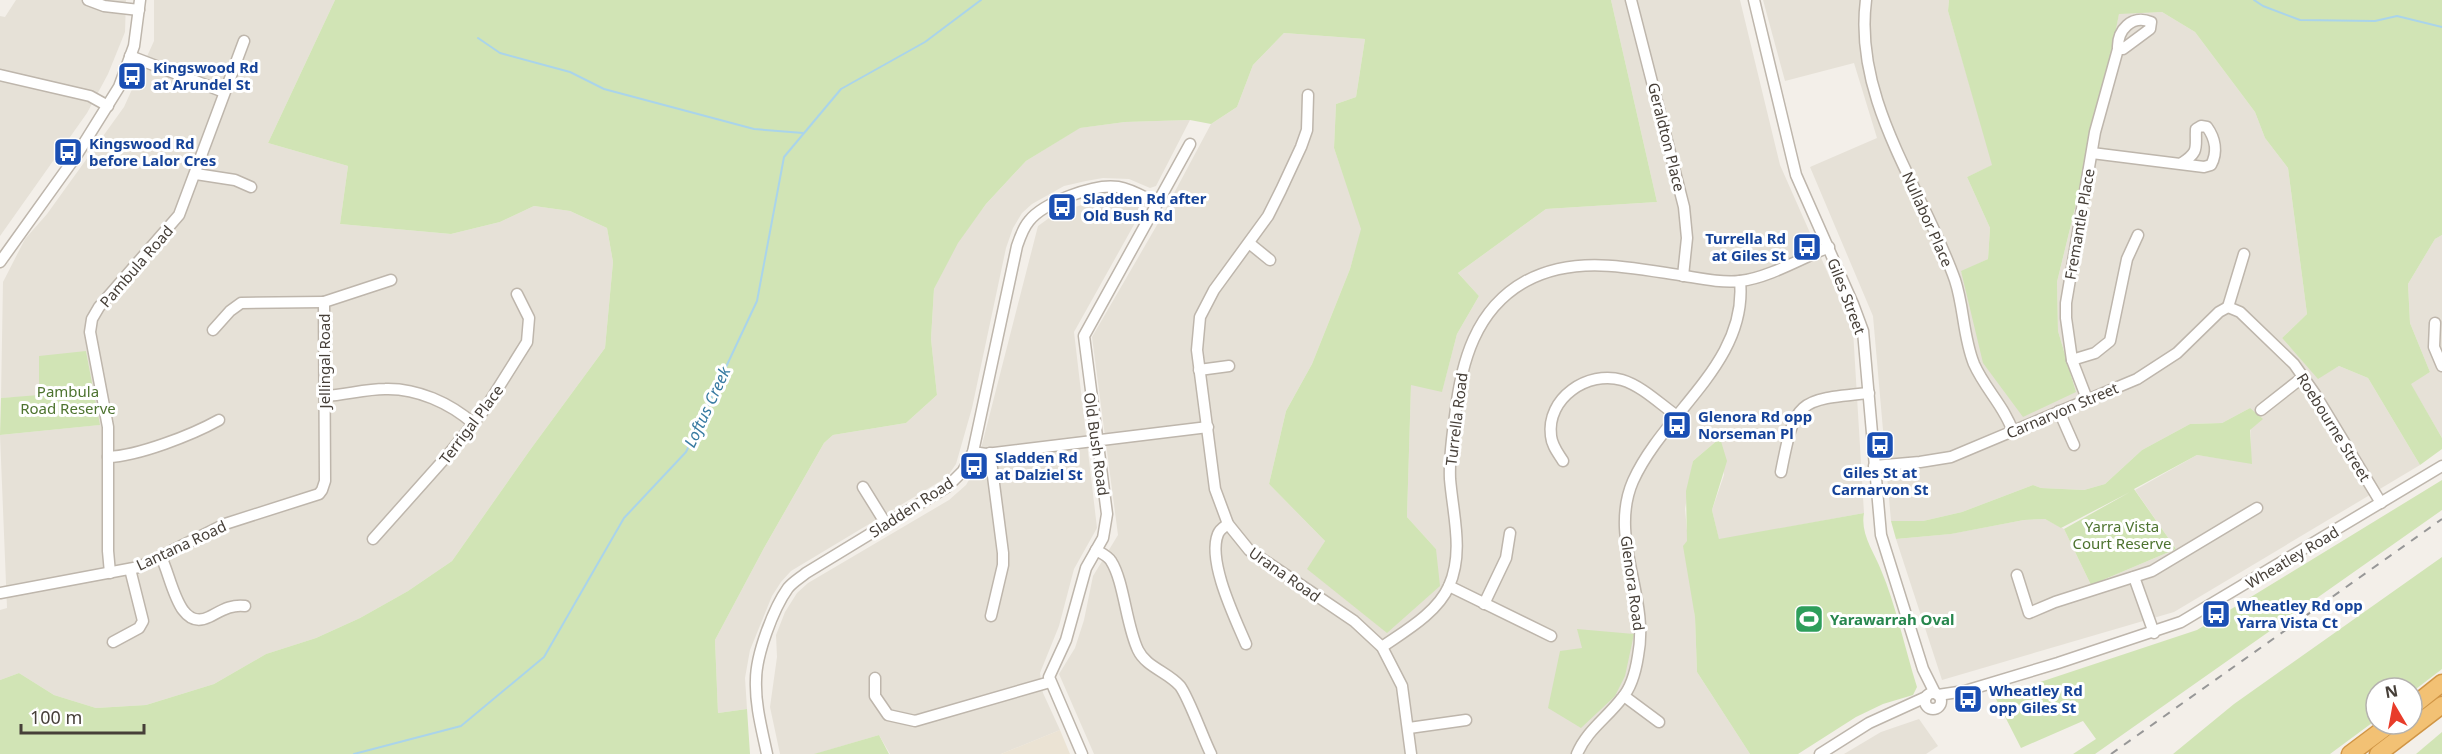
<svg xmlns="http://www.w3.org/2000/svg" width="2442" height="754" font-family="'Noto Sans',sans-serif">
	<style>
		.residential { fill: #e6e1d7 }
		.education { fill: #ebe3d4 }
		.green { fill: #d1e4b5 }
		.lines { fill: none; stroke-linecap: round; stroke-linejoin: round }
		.stream { stroke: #aad4ea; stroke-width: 2 }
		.minor-casing { stroke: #beb6ac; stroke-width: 13 }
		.highway-casing { stroke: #d09545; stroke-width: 19 }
		.minor { stroke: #fff; stroke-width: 10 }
		.highway { stroke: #f2c174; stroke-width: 16 }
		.rail { stroke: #979797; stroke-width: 2; stroke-dasharray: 8 8; stroke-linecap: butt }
		.labels { text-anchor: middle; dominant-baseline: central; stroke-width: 6; stroke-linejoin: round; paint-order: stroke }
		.transit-label { font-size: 15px; font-weight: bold; fill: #164399; stroke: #fff; text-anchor: start }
		.street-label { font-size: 15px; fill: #463f38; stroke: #fff }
		.park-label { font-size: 15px; fill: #4d732f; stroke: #fff }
		.leisure-label { font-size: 15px; font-weight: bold; fill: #27864d; stroke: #fff; text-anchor: start }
		.water-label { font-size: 16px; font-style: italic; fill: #377aa1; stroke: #fff }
	</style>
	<rect width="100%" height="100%" fill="#f3efe9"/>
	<g class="residential">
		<polygon points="16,0 126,0 125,32 108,74 87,113 0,236 0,16 5,17"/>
		<polygon points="154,0 335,0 268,143 348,166 340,224 451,234 500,222 534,206 570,211 607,228 613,262 605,348 530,450 452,561 408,591 360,618 316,638 266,654 214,684 146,705 96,708 54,695 19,673 0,680 0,610 7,608 0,435 99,425 86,351 39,396 1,398 3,282 25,239 47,214 124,107 154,41"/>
		<polygon points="1611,0 1740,0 1780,165 1853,330 1864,513 1719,540 1712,510 1724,475 1720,438 1693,461 1685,509 1695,617 1697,672 1750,754 1094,754 1059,674 1075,648 1084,620 1093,576 1118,535 1092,337 1157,225 1211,124 1237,107 1253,65 1284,33 1365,39 1356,97 1336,104 1334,148 1362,229 1350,269 1312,364 1286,411 1269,484 1325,541 1308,569 1436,549 1407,517 1411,384 1442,391 1457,334 1479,296 1458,273 1546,209 1657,202"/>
		<polygon points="1763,0 1949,0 1948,11 1993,165 1967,177 1990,228 1988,259 1961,272 2076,392 2058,331 2057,282 2105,85 2119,13 2162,12 2195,32 2255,112 2265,138 2288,168 2307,314 2282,338 2318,378 2339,366 2368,378 2420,465 2174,612 1942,680 1896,539 1950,534 2024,520 2045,519 2064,529 2091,585 2176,549 2135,490 2197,455 2251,463 2250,408 2222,423 2190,424 2142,450 2105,484 2084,490 2041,488 2033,485 1962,512 1923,521 1891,521 1873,316 1810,167 1877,138 1854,63 1785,81"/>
		<polygon points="1190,120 1156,186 1150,188 1129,179 1103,178 1086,181 1064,186 1032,204 1022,213 1013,228 1006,248 972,408 956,464 947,477 934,485 791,571 781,582 772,596 750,650 745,678 747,709 718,713 715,640 764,548 824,443 833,435 906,423 937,395 931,339 934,289 957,243 986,204 1026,161 1079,128 1125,122"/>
		<polygon points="1104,198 1123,200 1139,207 1140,214 1074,332 1097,528 1074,569 1059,626 1040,673 1043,693 1060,730 1001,754 890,754 879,735 815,754 780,754 770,707 777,657 776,635 785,612 797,593 808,583 949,500 966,485 976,468 1038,226 1056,213"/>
		<polygon points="2442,235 2442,438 2410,383 2430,372 2410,323 2408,284 2435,239"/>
		<polygon points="1919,719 1938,746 1926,754 1844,754 1881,732"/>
	</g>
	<polygon class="education" points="1060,730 1070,754 1001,754"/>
	<g class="green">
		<polygon points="335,0 1611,0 1657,202 1546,209 1458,273 1479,296 1457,334 1442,392 1411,385 1407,517 1436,549 1440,586 1387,633 1307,569 1325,541 1269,484 1286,411 1312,364 1350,269 1361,229 1334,148 1336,104 1356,97 1365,39 1284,33 1253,65 1237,107 1211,124 1190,120 1125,122 1080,128 1026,161 986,204 958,243 934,289 931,339 937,395 906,423 833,435 824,443 764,548 715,640 718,713 747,709 750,754 0,754 0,680 19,673 54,695 96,708 146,705 214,684 266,654 316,638 360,618 408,591 452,561 530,450 605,348 613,262 607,228 570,211 534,206 500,222 451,234 340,224 348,166 268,143"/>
		<polygon points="1949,0 2442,0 2442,235 2435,239 2408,284 2410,323 2430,372 2411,384 2442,438 2442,449 2420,465 2368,378 2339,366 2318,379 2282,338 2307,314 2288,168 2265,138 2255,112 2195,32 2162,12 2119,14 2105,85 2057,282 2058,331 2076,392 2023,417 1983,363 1961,271 1988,259 1990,228 1967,177 1992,165 1948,11"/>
		<polygon points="86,351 100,425 0,435 1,398 39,395 39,356"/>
		<polygon points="2250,408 2263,419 2250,430 2252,464 2197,455 2134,489 2176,549 2091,585 2064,529 2130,492 2061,528 2045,519 2024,520 1951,534 1896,539 1891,521 1923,521 1962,512 2033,485 2041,488 2084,490 2105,484 2142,450 2190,424 2222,423"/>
		<path d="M1720,438L1727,461L1712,510L1719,539L1864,513C1860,534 1874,552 1881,570C1896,605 1905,649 1917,687L1913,695L1883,704L1856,717L1798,754H1750L1697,672L1695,617L1683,546L1687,541L1686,491L1693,461Z"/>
		<polygon points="2442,480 2442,510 2095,754 2073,754 2096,739 2083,721 2021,748 1995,697 2197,630"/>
		<polygon points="2442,557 2442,669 2412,692 2412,688 2376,688 2376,720 2330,754 2173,754 2234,704"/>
		<polygon points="1577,629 1634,634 1625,676 1615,696 1581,728 1548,708 1560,651 1582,648"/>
		<polygon points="2442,732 2442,754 2416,754"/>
		<polygon points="879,735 889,754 814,754"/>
	</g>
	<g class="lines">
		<g class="stream">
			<polyline points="2254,0 2263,6 2300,20 2375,21 2397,16 2442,27"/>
			<polyline points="478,38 500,53 570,72 604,89 754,129 803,133"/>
			<polyline points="354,754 461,726 544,657 624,518 686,452 757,301 784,157 841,89 925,42 981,0"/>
		</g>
		<g class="minor-casing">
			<g id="minor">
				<polyline points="88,0 104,6 139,10"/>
				<polyline points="1631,0 1684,207 1687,238 1683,276"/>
				<polyline points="1754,0 1796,175 1853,304 1863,331 1881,535 1923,669 1935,693"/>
				<path d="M1866,0C1853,101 1923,189 1955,280C1964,307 1963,337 1974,364C1985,389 2005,407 2013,432"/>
				<polyline points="130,56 224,92"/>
				<polyline points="0,75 90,96 108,106"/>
				<polyline points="1308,95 1307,130 1301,147 1281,190 1268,216 1214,290 1200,317 1197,350 1215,489 1228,524 1249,550 1354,621 1382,647 1402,686 1411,754"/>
				<path d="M2092,153L2204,167L2211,165C2218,152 2215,138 2207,127L2201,126L2196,129C2195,148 2200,151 2182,163"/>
				<polyline points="196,174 235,180 251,187"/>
				<polyline points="1249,243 1270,260"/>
				<polyline points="0,262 76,156 119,87 134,46 140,0"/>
				<polyline points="2228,307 2240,312 2294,364 2315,394 2381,503"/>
				<polyline points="2228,307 2244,254"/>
				<polyline points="2435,323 2434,347 2442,366"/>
				<polyline points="213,330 230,311 241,303 324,302"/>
				<polyline points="2072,360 2095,353 2110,341 2127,259 2138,235"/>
				<polyline points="1199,370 1229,366"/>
				<path d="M325,396C345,395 365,389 385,389C417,388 450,403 474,424"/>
				<path d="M2087,399L2072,360L2066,318V303L2095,132L2118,49C2117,30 2132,14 2151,22L2150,29L2123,49H2118"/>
				<polyline points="2261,410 2303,377"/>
				<polyline points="2059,411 2074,445"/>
				<polyline points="973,452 986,454 1208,427"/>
				<polyline points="990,453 1003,553 1003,565 991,616"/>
				<path d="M108,457C138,456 192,435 219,420"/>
				<path d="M1563,461C1558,453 1552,446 1551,436C1546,398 1588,370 1622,380C1642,386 1660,404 1677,416"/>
				<polyline points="1874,466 1920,462 1951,457 2137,379 2177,353 2219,312 2228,307"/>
				<path d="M1781,472C1795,400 1797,400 1869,393"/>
				<polyline points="863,487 886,524"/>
				<path d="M1228,524C1224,527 1220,529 1218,534C1207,561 1235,618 1246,644"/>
				<polyline points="373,539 447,456 485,409 527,342 529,318 517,294"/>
				<path d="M1096,550C1101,553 1108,556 1111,561C1124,581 1126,625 1138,650C1146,667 1168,672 1180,686C1189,698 1203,738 1211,754"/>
				<path d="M161,557C172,578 178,632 209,617C221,611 231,604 245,606"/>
				<polyline points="110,573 108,551 108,427 90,332 92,319 99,307 179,215 244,41"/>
				<polyline points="2017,575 2029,613 2055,602 2152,571 2257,508"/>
				<polyline points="2134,577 2154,633"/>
				<polyline points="1449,586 1551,636"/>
				<polyline points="0,593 139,567 225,524 319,494 322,490 325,481 324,302 391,280"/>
				<polyline points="1484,604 1506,558 1510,533"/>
				<polyline points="113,642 139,628 143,621 130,569"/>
				<path d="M1382,647C1405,631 1437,613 1449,586C1464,552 1453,515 1450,479C1449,458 1452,437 1455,416C1461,363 1475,309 1526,281C1576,254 1632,268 1685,276C1703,279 1722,283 1740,281C1768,278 1802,258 1829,247"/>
				<polyline points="875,678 875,696 888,715 915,721 1050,682"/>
				<circle cx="1933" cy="701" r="8"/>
				<polyline points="1938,695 1965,691 2058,663 2181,622 2442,466"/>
				<polyline points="1624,696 1659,722"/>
				<polyline points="1409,728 1466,720"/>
				<path d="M767,754C762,730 755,705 756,680C756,655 773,609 788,588C793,582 800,578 806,573L947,487L963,471L973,452L1017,246C1020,237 1023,228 1029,221C1043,203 1095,183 1118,187C1131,189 1144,197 1156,203"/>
				<polyline points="1082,754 1049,677 1066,640 1086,568 1103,538 1107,514 1084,336 1190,144"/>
				<path d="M1577,754C1587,730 1607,718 1622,698C1631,688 1636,669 1638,656C1650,597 1608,538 1633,481C1664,412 1748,363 1740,281"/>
				<polyline points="1820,754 1869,723 1926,697"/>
			</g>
		</g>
		<g class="highway-casing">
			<g id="highway">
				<polyline points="2412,707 2442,683"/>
				<polyline points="2350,754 2390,724"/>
				<polyline points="2378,754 2442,705"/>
			</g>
		</g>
		<use href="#minor" class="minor"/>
		<use href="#highway" class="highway"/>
		<polyline class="rail" points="2111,754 2442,519"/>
	</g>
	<defs>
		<g id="bus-square" transform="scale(1.5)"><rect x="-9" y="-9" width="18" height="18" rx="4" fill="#1a4fb4" stroke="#fff"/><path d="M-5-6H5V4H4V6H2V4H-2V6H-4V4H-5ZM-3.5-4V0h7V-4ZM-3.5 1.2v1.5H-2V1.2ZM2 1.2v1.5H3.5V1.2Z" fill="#fff"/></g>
		<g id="stadium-square" transform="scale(1.5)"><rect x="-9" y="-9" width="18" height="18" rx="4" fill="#2e9e5b" stroke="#fff"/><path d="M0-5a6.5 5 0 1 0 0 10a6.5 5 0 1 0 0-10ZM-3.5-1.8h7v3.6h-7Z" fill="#fff"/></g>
	</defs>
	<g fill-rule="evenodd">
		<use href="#bus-square" x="132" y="76"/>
		<use href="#bus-square" x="68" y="152"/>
		<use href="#bus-square" x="1062" y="207"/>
		<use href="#bus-square" x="1807" y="247"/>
		<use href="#bus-square" x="1677" y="425"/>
		<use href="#bus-square" x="1880" y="445"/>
		<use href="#bus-square" x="974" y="466"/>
		<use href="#bus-square" x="2216" y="614"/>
		<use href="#stadium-square" x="1809" y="619"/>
		<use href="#bus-square" x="1968" y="699"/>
	</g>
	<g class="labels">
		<g class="transit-label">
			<text x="153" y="67">Kingswood Rd<tspan x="153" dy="17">at Arundel St</tspan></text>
			<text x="89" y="143">Kingswood Rd<tspan x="89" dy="17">before Lalor Cres</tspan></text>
			<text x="1083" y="198">Sladden Rd after<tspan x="1083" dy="17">Old Bush Rd</tspan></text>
			<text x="1786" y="238" text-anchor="end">Turrella Rd<tspan x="1786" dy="17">at Giles St</tspan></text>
			<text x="1698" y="416">Glenora Rd opp<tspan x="1698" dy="17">Norseman Pl</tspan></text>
			<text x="995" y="457">Sladden Rd<tspan x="995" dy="17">at Dalziel St</tspan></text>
			<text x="1880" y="472" text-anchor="middle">Giles St at<tspan x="1880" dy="17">Carnarvon St</tspan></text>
			<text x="2237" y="605">Wheatley Rd opp<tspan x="2237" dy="17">Yarra Vista Ct</tspan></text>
			<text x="1989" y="690">Wheatley Rd<tspan x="1989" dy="17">opp Giles St</tspan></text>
		</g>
		<g class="street-label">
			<text transform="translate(1667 137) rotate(76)">Geraldton Place</text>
			<text transform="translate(1928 219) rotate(66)">Nullabor Place</text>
			<text transform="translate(2079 224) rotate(-80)">Fremantle Place</text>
			<text transform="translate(136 266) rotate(-49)">Pambula Road</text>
			<text transform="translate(1847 296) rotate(69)">Giles Street</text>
			<text transform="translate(324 361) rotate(-90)">Jellingal Road</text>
			<text transform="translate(2062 410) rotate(-23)">Carnarvon Street</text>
			<text transform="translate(1456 419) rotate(-83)">Turrella Road</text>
			<text transform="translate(471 424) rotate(-53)">Terrigal Place</text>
			<text transform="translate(2334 427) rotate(58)">Roebourne Street</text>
			<text transform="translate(1097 444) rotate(82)">Old Bush Road</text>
			<text transform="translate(911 507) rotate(-33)">Sladden Road</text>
			<text transform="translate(181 545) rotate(-25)">Lantana Road</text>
			<text transform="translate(2292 557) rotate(-31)">Wheatley Road</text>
			<text transform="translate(1285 574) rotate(35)">Urana Road</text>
			<text transform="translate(1633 583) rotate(82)">Glenora Road</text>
		</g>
		<g class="park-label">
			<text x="68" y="391">Pambula<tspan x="68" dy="17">Road Reserve</tspan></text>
			<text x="2122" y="526">Yarra Vista<tspan x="2122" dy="17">Court Reserve</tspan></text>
		</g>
		<g class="leisure-label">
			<text x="1830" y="619">Yarawarrah Oval</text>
		</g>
		<g class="water-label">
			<text transform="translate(707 407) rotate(-65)">Loftus Creek</text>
		</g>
	</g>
	<g transform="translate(2394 706) rotate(350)"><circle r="28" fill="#ffffff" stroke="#b5b2af" stroke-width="1.5"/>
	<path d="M0-4.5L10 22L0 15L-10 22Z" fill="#e83c2a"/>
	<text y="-9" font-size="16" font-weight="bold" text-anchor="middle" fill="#463f38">N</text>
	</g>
	<path d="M21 724v9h123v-9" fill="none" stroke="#463f38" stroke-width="3"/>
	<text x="30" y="724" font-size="18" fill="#463f38" stroke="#ffffff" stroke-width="4.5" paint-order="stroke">100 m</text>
</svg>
